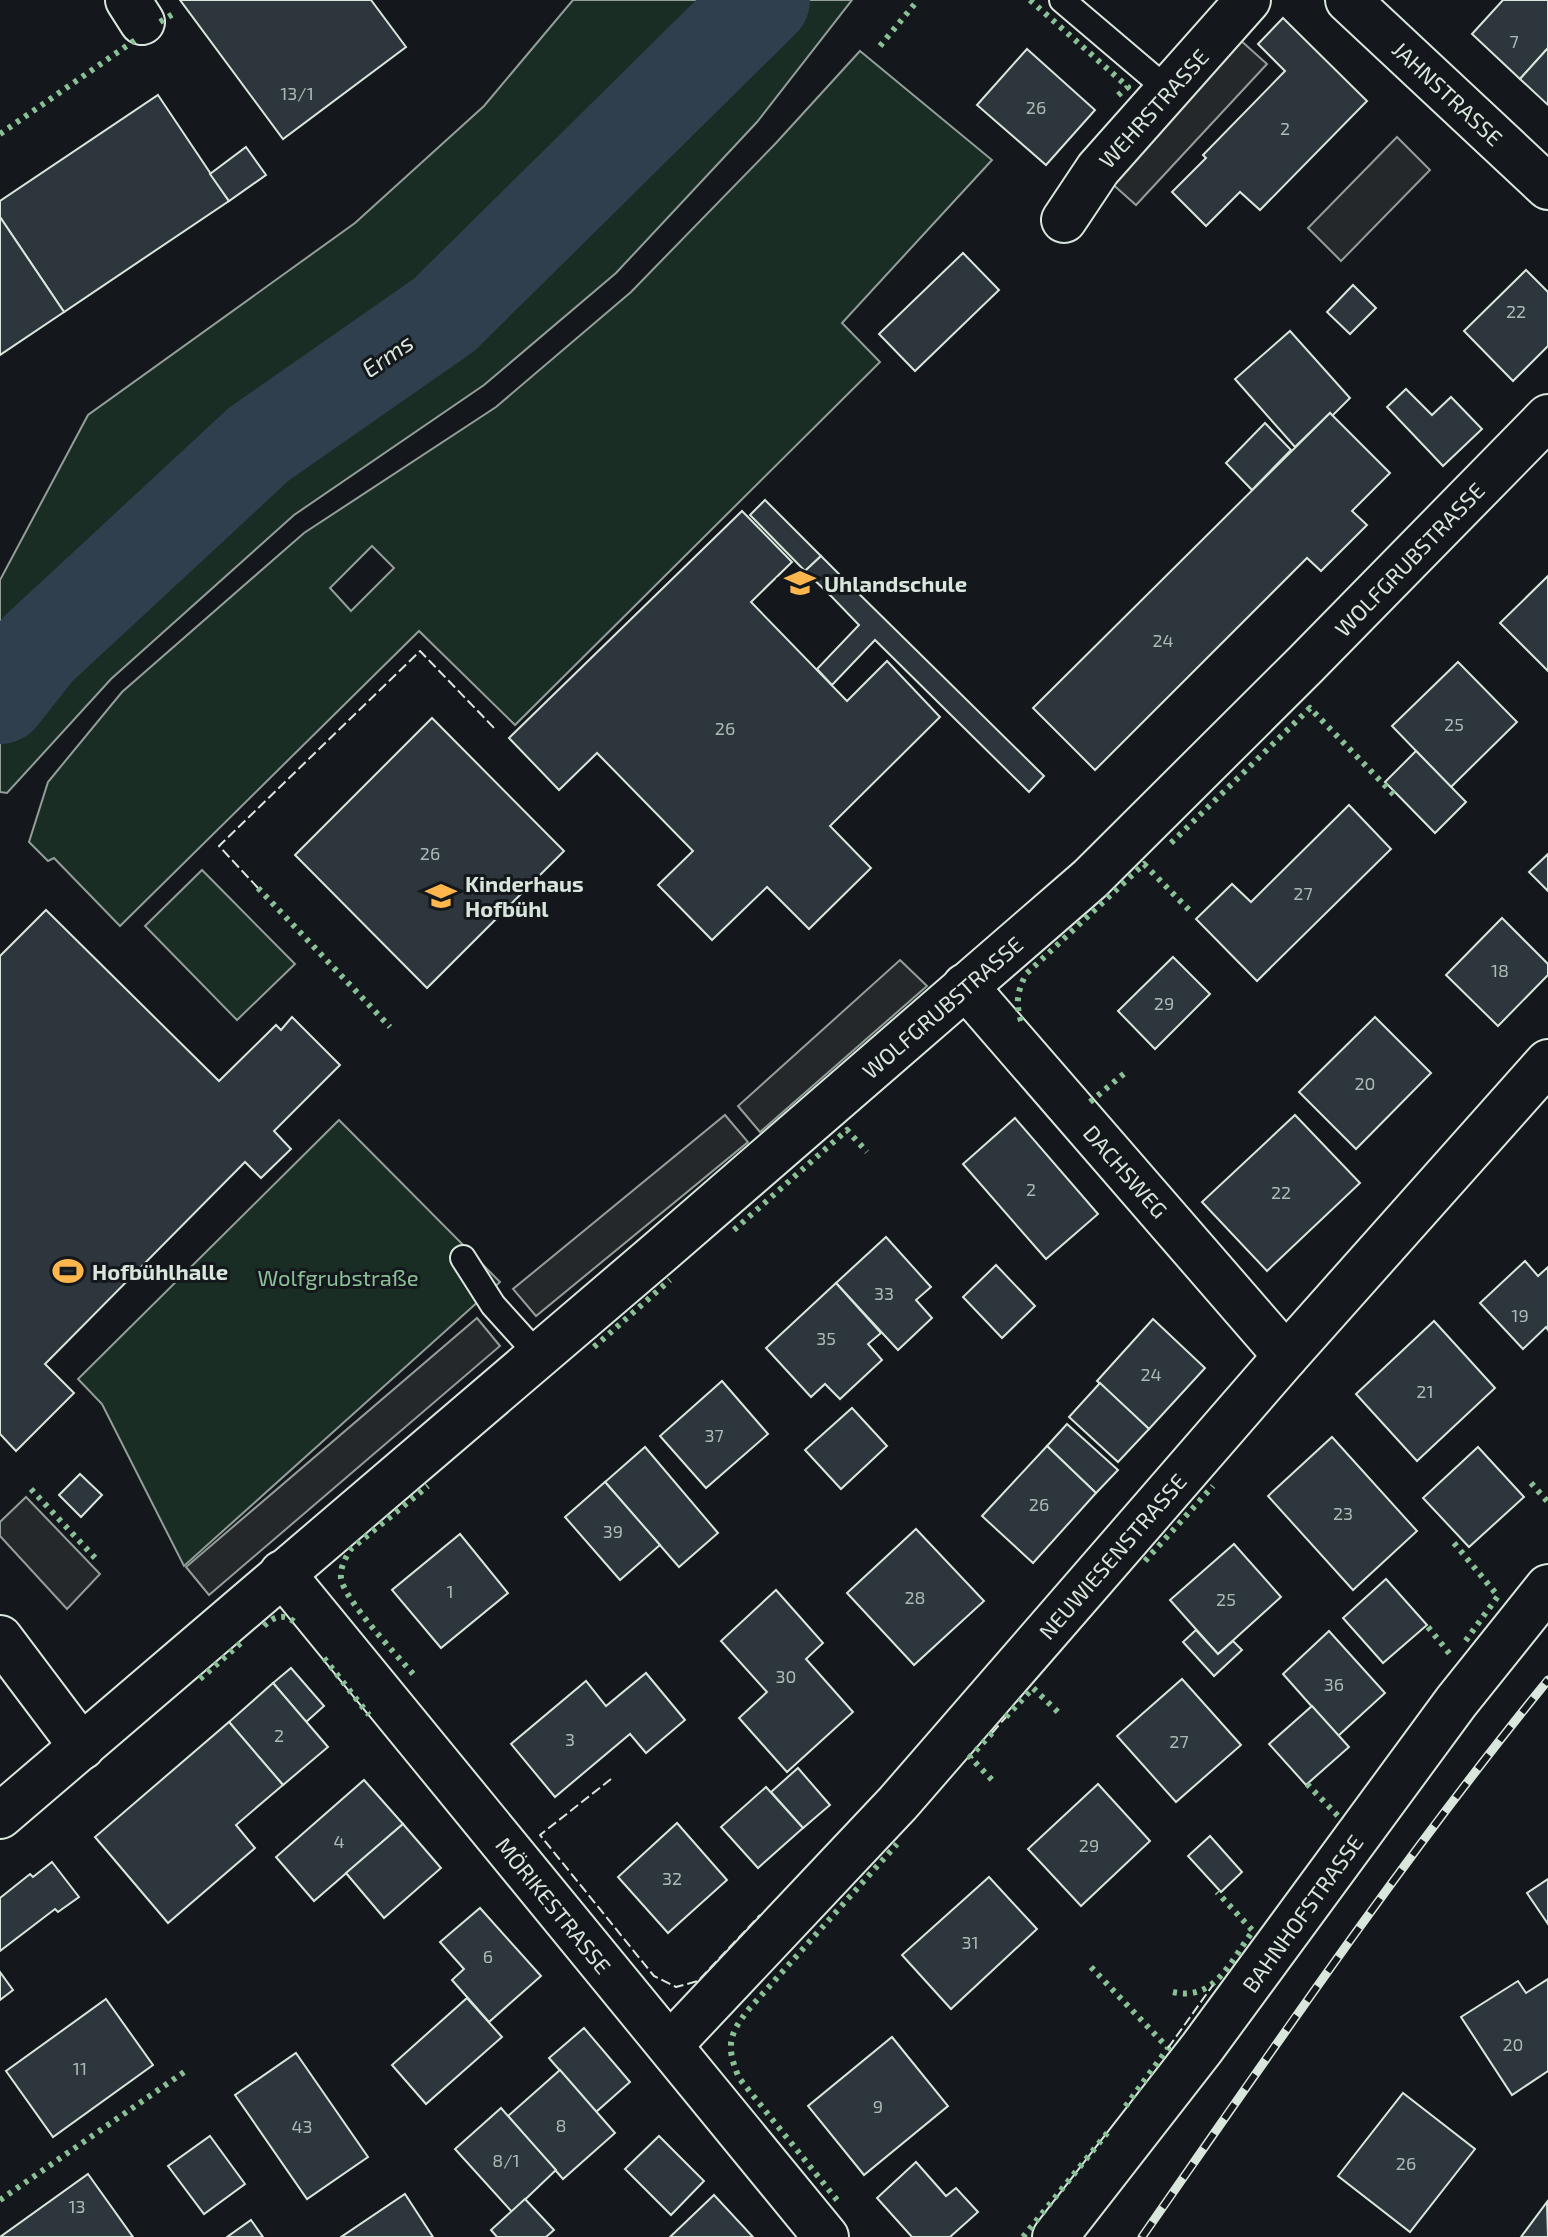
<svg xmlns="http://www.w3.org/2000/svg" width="1548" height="2237" font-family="'Exo 2',sans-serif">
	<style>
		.green { fill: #1a2d24; stroke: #939e99; stroke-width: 2; fill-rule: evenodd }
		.parking { fill: #24282b; stroke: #939e99; stroke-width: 2 }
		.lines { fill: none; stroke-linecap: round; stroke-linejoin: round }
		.river { stroke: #2f3f4d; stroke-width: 94 }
		.building { fill: #2c363c; stroke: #d8e6dc; stroke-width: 2 }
		.service-casing { stroke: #d8e6dc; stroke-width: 28 }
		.minor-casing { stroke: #d8e6dc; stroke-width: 48 }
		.service { stroke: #14181c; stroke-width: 24 }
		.minor { stroke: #14181c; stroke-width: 44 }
		.rail-casing { stroke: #d8e6dc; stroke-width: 9 }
		.rail { stroke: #14181c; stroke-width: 6; stroke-dasharray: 18; stroke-linecap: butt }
		.hedge { stroke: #8ac095; stroke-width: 6; stroke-dasharray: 4 6; stroke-linecap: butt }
		.fence { stroke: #d8e6dc; stroke-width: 2; stroke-dasharray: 10 4; stroke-linecap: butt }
		.labels { text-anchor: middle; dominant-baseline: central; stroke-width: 6; stroke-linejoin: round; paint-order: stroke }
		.number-label { font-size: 18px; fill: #adbab4 }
		.street-label { font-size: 22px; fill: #d8e6dc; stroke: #14181c }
		.poi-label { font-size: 22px; font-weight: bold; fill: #d8e6dc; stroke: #14181c; text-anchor: start }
		.park-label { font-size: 22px; fill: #8ac095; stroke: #14181c }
		.water-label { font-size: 24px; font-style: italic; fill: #d8e6dc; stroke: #14181c }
	</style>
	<rect width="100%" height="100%" fill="#14181c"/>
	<g class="green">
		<polygon points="573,0 852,0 757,122 616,273 484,385 294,515 111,679 7,793 0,792 0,580 88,415 355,223 484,106"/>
		<path d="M860,51L992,160L842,323L880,362L515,725L419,631L120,926L54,858L48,861L29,842L48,782L122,692L304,533L496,407L631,292L776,143ZM372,546L394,568L351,611L330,588Z"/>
		<polygon points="202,870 295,964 237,1020 145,926"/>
		<polygon points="339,1120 500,1282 184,1566 102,1404 78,1379"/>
	</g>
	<g class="parking">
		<polygon points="1238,38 1267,64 1136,205 1109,181"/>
		<polygon points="1397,137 1430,170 1341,261 1308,228"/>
		<polygon points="900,960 927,986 760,1132 738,1106"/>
		<polygon points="725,1115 748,1142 536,1316 513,1289"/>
		<polygon points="477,1318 500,1346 209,1595 186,1567"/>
		<polygon points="26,1497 100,1574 67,1609 0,1536 0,1522"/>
	</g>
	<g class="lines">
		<polyline class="river" points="0,697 38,649 259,444 444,315 763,0"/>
	</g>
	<g class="building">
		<polygon points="180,0 371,0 406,47 283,139"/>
		<polygon points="1503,0 1548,0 1548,48 1520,79 1472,34"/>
		<polygon points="1283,18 1367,101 1260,210 1240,192 1206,226 1172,192 1206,158 1203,155 1285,71 1258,44"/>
		<polygon points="1548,48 1548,105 1520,79"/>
		<polygon points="1027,49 1095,110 1046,165 977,105"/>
		<polygon points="158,95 229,201 64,312 0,217 0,201"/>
		<polygon points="246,147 266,175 229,201 210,174"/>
		<polygon points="0,217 64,312 0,355"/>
		<polygon points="963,253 999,290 915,371 879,334"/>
		<polygon points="1526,270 1548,292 1548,346 1513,381 1464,331"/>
		<polygon points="1353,285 1376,308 1350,334 1327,312"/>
		<polygon points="1290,331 1350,398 1332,416 1330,413 1295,447 1235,379"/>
		<polygon points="1406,389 1432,415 1451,397 1482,429 1443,466 1387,407"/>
		<polygon points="1330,413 1390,473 1352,511 1367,525 1321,571 1307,558 1095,770 1033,708"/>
		<polygon points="1265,423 1291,450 1252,490 1226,463"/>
		<polygon points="765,500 821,556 805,571 750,515"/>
		<polygon points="742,511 792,562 751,602 847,701 887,661 940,717 830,826 871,868 809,929 767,887 712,940 658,885 693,851 597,753 559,790 509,738"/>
		<polygon points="821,556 845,580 830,595 805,571"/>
		<polygon points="1548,576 1548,671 1500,623"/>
		<polygon points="845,580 1044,776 1029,792 875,640 832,685 817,669 859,625 830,595"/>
		<polygon points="1458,662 1517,722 1451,787 1392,726"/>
		<polygon points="432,718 564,851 427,988 295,855"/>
		<polygon points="1416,751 1466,802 1435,833 1385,782"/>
		<polygon points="1349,805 1391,849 1257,981 1196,919 1232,884 1251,902"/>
		<polygon points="1548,854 1548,891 1529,872"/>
		<polygon points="46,910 219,1081 276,1025 281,1030 292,1017 340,1065 274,1131 291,1149 261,1178 245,1162 45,1364 74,1393 16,1451 0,1434 0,956"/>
		<polygon points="1502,918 1548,964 1548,975 1498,1026 1446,975"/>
		<polygon points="1173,957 1210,994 1155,1049 1118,1011"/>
		<polygon points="1375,1017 1431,1073 1356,1149 1299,1092"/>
		<polygon points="1295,1115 1360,1183 1267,1271 1202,1202"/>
		<polygon points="1015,1118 1098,1214 1046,1259 963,1164"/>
		<polygon points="886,1237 931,1287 916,1300 932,1318 898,1350 836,1283"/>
		<polygon points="1525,1261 1538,1276 1548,1267 1548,1330 1546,1327 1523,1349 1480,1303"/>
		<polygon points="996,1265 1035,1306 1002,1338 963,1297"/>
		<polygon points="836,1283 881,1333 868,1344 882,1360 840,1399 825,1384 811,1397 766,1348"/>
		<polygon points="1153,1319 1205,1368 1149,1429 1097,1381"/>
		<polygon points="1434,1321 1495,1388 1417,1461 1356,1394"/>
		<polygon points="722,1381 768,1434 706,1488 660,1436"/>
		<polygon points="1100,1383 1149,1429 1118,1462 1069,1417"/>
		<polygon points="852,1408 887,1446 841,1489 805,1450"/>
		<polygon points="1067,1424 1118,1470 1096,1493 1047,1446"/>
		<polygon points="1332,1437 1417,1531 1353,1590 1268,1496"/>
		<polygon points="1047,1446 1096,1493 1033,1563 982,1516"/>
		<polygon points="645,1447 718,1533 679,1567 605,1482"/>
		<polygon points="1478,1447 1524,1497 1469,1547 1423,1498"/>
		<polygon points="80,1474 102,1495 81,1517 59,1495"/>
		<polygon points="605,1482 660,1545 620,1580 565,1517"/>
		<polygon points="916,1529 984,1601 914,1665 847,1593"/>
		<polygon points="460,1534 508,1593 441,1648 392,1590"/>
		<polygon points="1234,1544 1281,1597 1218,1654 1170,1600"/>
		<polygon points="1386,1579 1427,1625 1383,1663 1343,1618"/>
		<polygon points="776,1590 823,1643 806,1659 853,1712 787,1772 739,1718 767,1692 721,1641"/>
		<polygon points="1196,1630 1218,1654 1233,1641 1242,1650 1214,1676 1183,1642"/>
		<polygon points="1329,1631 1385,1693 1338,1736 1283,1674"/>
		<polygon points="291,1668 324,1706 306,1722 273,1683"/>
		<polygon points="646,1673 685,1720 646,1753 630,1734 555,1797 511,1744 586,1681 606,1706"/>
		<polygon points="1182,1679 1241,1745 1176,1802 1117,1736"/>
		<polygon points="273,1683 328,1747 283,1785 229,1722"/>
		<polygon points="1312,1706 1349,1747 1306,1785 1269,1744"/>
		<polygon points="229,1722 283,1785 236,1825 255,1848 168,1923 95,1837"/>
		<polygon points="798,1768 830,1805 803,1828 771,1792"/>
		<polygon points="364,1780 403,1824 314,1901 276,1857"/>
		<polygon points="1098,1784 1150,1841 1081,1906 1028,1849"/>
		<polygon points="766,1787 803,1828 758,1868 721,1827"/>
		<polygon points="677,1823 727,1880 668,1933 618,1877"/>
		<polygon points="403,1824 441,1868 384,1918 346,1873"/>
		<polygon points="1210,1836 1242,1872 1221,1892 1188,1856"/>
		<polygon points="52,1862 79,1897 58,1912 55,1909 0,1951 0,1898 30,1874 33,1877"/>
		<polygon points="989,1877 1037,1929 951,2009 902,1955"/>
		<polygon points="1548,1879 1548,1924 1527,1893"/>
		<polygon points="480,1908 541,1976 489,2022 452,1980 464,1969 440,1942"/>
		<polygon points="0,1972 13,1990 0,2000"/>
		<polygon points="1548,1979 1548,2071 1512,2095 1461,2017 1518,1981 1526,1993"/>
		<polygon points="467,1998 502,2037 426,2104 392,2065"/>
		<polygon points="106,1999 153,2065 53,2137 6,2071"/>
		<polygon points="584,2028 630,2082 596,2112 549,2058"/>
		<polygon points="892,2037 948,2106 864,2175 808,2106"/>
		<polygon points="296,2053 368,2157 307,2199 235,2095"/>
		<polygon points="560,2070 615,2133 563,2179 508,2116"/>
		<polygon points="1403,2093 1475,2149 1410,2232 1338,2176"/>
		<polygon points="501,2108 556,2170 512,2212 455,2149"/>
		<polygon points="210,2136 245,2184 204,2214 168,2166"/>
		<polygon points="659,2136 704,2181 671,2215 625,2169"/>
		<polygon points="916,2162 946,2196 956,2188 978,2212 950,2237 912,2237 877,2198"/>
		<polygon points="88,2174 133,2237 0,2237"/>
		<polygon points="405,2194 433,2237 341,2237"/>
		<polygon points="714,2195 753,2237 670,2237"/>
		<polygon points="525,2199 554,2230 546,2237 497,2237 491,2230"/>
		<polygon points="1547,2202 1548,2237 1521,2237"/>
		<polygon points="251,2220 263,2237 227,2237"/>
	</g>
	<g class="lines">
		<g class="service-casing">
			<g id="service">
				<polyline points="1062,0 1169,91"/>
				<polyline points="463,1258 493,1305 539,1356"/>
			</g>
		</g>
		<g class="minor-casing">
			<g id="minor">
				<polyline points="128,0 142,22"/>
				<polyline points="1348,0 1548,187"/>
				<polyline points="1064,220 1098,169 1248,0"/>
				<polyline points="965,986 1286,1356"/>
				<polyline points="282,1573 826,2237"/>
				<polyline points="0,1638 82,1747"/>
				<polyline points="0,1816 661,1251 1090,879 1306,664 1548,417"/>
				<polyline points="670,2045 898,1803 1286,1356 1548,1062"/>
				<polyline points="1055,2237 1202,2048 1456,1702 1548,1587"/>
			</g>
		</g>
		<use href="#service" class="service"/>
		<use href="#minor" class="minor"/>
		<g class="rail-casing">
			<path id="rail" d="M1142,2237C1273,2049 1403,1858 1548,1680"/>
		</g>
		<use href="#rail" class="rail"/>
		<g class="hedge">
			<polyline points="1030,0 1128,87 1116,97"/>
			<polyline points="160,22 173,14"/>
			<polyline points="880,46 918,0"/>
			<polyline points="0,134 138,38"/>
			<polyline points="1171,843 1310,708 1397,798"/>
			<polyline points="258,888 390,1027"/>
			<path d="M1021,1021C1015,1002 1018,990 1026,974L1144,864L1192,913"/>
			<polyline points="1090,1102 1126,1072"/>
			<polyline points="734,1230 847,1130 867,1152"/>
			<polyline points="594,1347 670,1280"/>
			<polyline points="1531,1483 1548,1502"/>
			<polyline points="31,1489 97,1560"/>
			<polyline points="1454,1543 1498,1596 1464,1643"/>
			<polyline points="1145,1561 1213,1486"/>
			<path d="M264,1626C275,1615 285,1613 297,1624"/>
			<polyline points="1428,1627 1453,1658"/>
			<polyline points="324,1658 369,1715"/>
			<path d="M413,1674C397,1655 344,1600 341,1578C340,1568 345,1558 351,1549L428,1486"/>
			<polyline points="200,1679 242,1642"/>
			<polyline points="1006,1717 1033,1688 1059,1713"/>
			<polyline points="992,1733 970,1757 994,1782"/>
			<polyline points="1307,1784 1342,1820"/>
			<polyline points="1091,1967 1168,2048 1125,2107"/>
			<path d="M1173,1992C1215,2002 1231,1960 1253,1931L1217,1892"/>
			<polyline points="0,2200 187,2070"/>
			<path d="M837,2200L739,2078C726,2047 728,2035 749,2009L897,1844"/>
			<polyline points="1023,2237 1108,2132"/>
		</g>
		<g class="fence">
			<polyline points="258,888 219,846 420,651 496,730"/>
			<polyline points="992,1733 1006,1717"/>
			<polyline points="611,1779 540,1835 654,1976 676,1987 698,1981 760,1915"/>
			<polyline points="1168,2048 1213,1985"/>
		</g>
	</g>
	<defs>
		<g id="school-bare" transform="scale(2.4)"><path d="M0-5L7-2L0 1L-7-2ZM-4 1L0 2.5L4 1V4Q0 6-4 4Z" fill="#ffb74d" stroke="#14181c" stroke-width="2.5" paint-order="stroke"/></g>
		<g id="stadium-bare" transform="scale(2.4)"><path d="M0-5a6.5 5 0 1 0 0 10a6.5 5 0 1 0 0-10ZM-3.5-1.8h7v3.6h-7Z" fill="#ffb74d" stroke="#14181c" stroke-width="2.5" paint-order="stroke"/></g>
	</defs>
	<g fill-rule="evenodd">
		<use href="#school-bare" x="800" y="583"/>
		<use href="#school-bare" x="441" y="896"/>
		<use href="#stadium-bare" x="68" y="1271"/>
	</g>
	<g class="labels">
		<g class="number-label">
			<text x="1514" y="41">7</text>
			<text x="297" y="93">13/1</text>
			<text x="1036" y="107">26</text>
			<text x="1285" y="128">2</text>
			<text x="1516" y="311">22</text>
			<text x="1163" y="640">24</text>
			<text x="1454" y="724">25</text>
			<text x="725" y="728">26</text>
			<text x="430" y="853">26</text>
			<text x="1303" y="893">27</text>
			<text x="1500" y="970">18</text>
			<text x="1164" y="1003">29</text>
			<text x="1365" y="1083">20</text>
			<text x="1031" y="1189">2</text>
			<text x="1281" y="1192">22</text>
			<text x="884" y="1293">33</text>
			<text x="1520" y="1315">19</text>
			<text x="826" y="1338">35</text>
			<text x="1151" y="1374">24</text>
			<text x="1425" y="1391">21</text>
			<text x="714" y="1435">37</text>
			<text x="1039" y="1504">26</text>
			<text x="1343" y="1513">23</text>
			<text x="613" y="1531">39</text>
			<text x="450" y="1591">1</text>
			<text x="915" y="1597">28</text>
			<text x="1226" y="1599">25</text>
			<text x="786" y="1676">30</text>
			<text x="1334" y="1684">36</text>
			<text x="279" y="1735">2</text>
			<text x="570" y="1739">3</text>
			<text x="1179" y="1741">27</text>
			<text x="339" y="1841">4</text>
			<text x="1089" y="1845">29</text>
			<text x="672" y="1878">32</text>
			<text x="970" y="1942">31</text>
			<text x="488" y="1956">6</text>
			<text x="1513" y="2044">20</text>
			<text x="80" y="2068">11</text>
			<text x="878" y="2106">9</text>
			<text x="561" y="2125">8</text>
			<text x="302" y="2126">43</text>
			<text x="506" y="2160">8/1</text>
			<text x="1406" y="2163">26</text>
			<text x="77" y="2206">13</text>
		</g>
		<g class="street-label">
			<text transform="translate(1448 93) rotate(43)">JAHNSTRASSE</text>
			<text transform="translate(1153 108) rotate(-48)">WEHRSTRASSE</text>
			<text transform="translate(1409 559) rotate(-46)">WOLFGRUBSTRASSE</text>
			<text transform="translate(942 1007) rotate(-41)">WOLFGRUBSTRASSE</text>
			<text transform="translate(1126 1171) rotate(49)">DACHSWEG</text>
			<text transform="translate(1112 1556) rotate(-49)">NEUWIESENSTRASSE</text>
			<text transform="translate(554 1905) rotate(51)">MÖRIKESTRASSE</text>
			<text transform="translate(1302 1913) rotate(-54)">BAHNHOFSTRASSE</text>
		</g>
		<g class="poi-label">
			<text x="824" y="583">Uhlandschule</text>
			<text x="465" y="883">Kinderhaus<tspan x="465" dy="25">Hofbühl</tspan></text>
			<text x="92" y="1271">Hofbühlhalle</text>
		</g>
		<g class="park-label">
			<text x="338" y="1277">Wolfgrubstraße</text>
		</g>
		<g class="water-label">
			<text transform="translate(387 355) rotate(-35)">Erms</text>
		</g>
	</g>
</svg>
